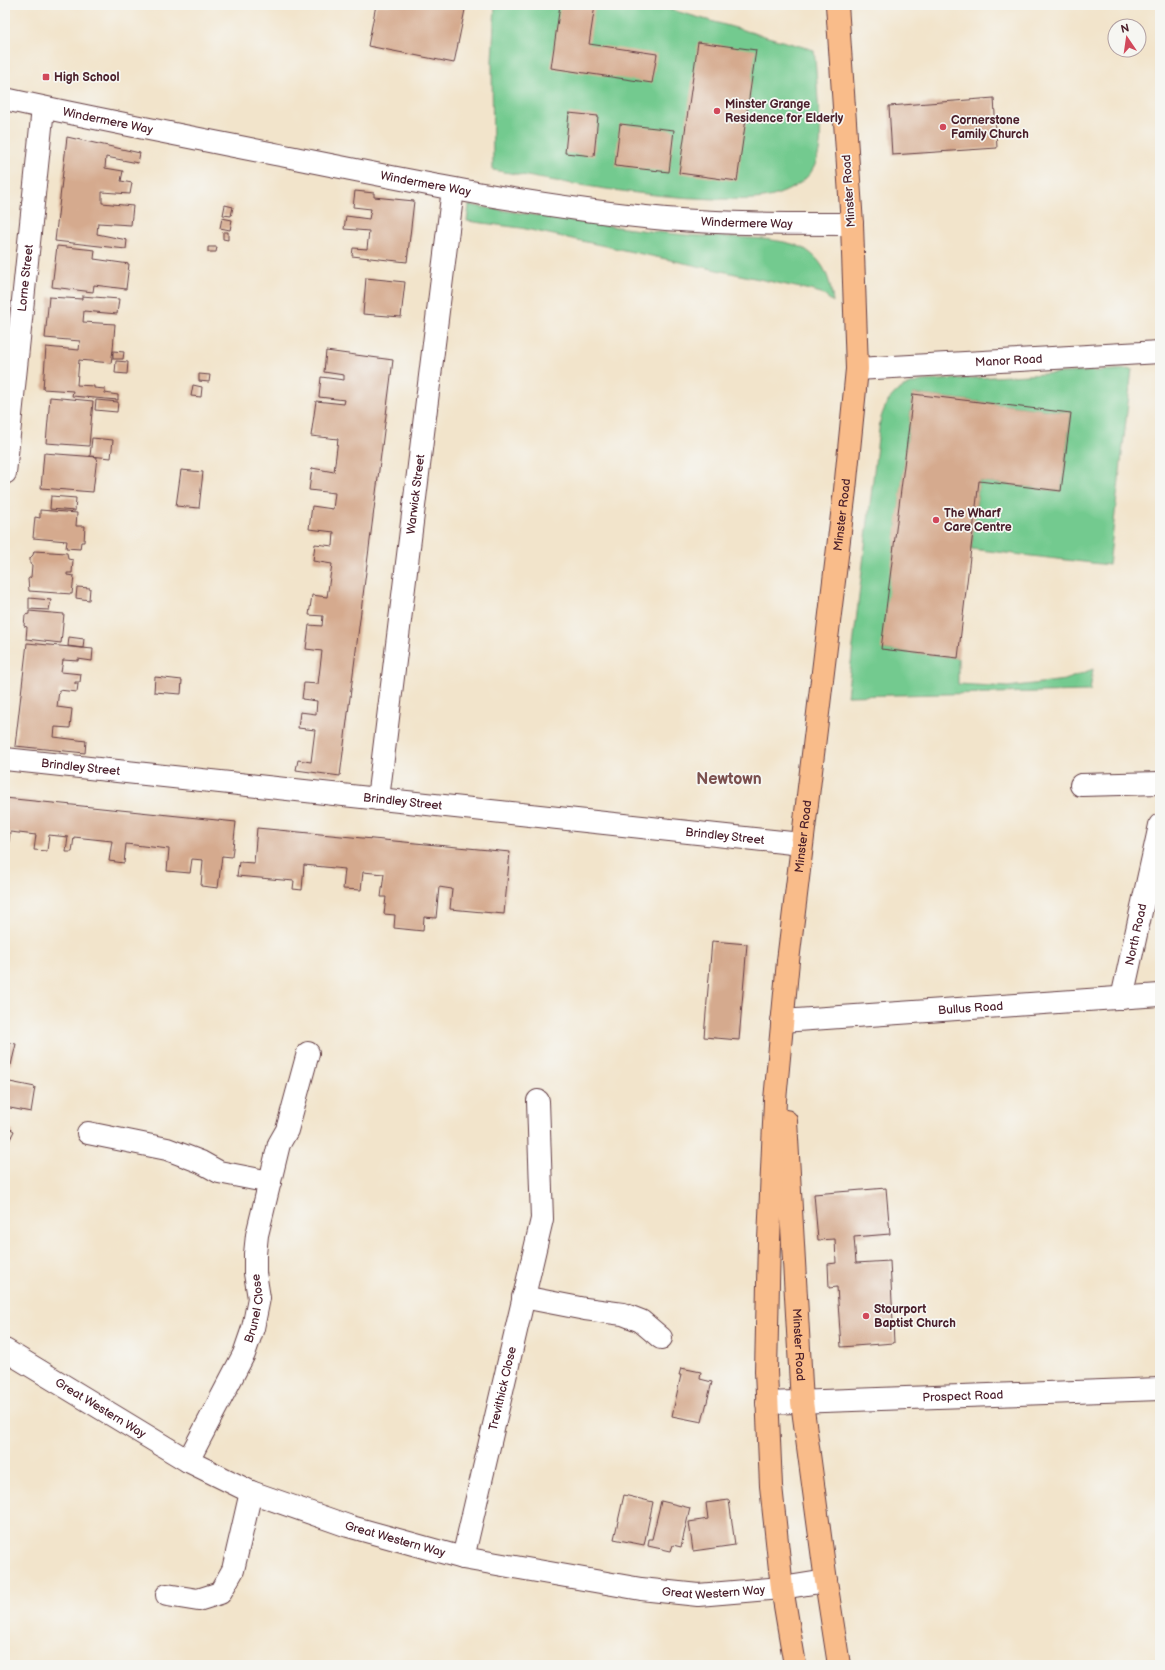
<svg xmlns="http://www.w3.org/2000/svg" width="1165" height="1670" font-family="'Balsamiq Sans',sans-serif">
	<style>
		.green { fill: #73ca8f; stroke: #5e745d }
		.building { fill: #d5aa8e }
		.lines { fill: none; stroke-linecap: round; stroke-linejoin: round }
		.minor-casing { stroke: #633d43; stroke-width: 24 }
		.major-casing { stroke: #633d43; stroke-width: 24 }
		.minor { stroke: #fff; stroke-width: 22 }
		.major { stroke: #f9bc8a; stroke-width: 22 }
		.poi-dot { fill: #d1495b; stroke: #f6f6f2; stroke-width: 1.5 }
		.labels { text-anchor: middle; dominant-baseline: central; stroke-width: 3.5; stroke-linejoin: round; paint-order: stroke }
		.poi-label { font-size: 12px; font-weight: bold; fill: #4a1f2b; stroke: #f6f6f2; text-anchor: start }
		.street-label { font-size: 12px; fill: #4a1f2b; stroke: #f6f6f2 }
		.district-label { font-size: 16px; font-weight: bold; fill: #7b504e; stroke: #f6f6f2 }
	</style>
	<rect width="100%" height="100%" fill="#f6f6f2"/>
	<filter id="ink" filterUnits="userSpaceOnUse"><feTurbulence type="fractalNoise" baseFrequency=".025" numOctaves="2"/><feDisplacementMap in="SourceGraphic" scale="8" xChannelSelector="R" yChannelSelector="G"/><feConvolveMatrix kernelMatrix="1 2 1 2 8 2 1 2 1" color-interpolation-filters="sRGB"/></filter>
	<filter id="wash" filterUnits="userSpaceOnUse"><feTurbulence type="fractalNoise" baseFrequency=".012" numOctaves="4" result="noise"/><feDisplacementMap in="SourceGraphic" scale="16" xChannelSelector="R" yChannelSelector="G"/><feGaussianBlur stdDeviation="0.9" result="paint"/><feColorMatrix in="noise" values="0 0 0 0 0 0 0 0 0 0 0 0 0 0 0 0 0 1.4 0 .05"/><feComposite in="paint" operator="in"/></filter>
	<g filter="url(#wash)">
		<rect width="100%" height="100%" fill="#f2e4cb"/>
		<g class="green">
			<path d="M495,5H654L814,50C816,67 817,84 818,101C820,123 824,146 814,167C807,182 789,191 773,196C755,201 734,199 716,199C641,197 566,183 493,170L492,60Z"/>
			<path d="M469,205C541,216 613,228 686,235C717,238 777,235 803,248C825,261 830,279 833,302L821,293L810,290L521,228L467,221Z"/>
			<path d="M1132,369L1109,565L971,549L979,481L1061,491L1071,413L913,394L882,649L958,658V684L1008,687L1065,680L1093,669L1090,691L847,696L880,421C887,397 897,386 922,381Z"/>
		</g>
		<g id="blocks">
			<g class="building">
				<polygon points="376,5 466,5 454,63 368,46"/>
				<polygon points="560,5 595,5 589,44 657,54 652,83 551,68"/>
				<polygon points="698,42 756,50 737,181 679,173"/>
				<polygon points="994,98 997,148 892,155 889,106"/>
				<polygon points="569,113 598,116 594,156 565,153"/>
				<polygon points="620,124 674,130 669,172 615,166"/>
				<polygon points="67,137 140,153 138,163 106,157 105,168 123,171 121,181 132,183 130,194 102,192 102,203 133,206 131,225 98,223 97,234 127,240 126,249 55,241"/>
				<polygon points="355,191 374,193 374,197 414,201 407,262 352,256 353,248 367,249 369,231 344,229 346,216 369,219 371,209 353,207"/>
				<polygon points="225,205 233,207 231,216 223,215"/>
				<polygon points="222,218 232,220 230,230 220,228"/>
				<polygon points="223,232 228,232 228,240 223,239"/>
				<polygon points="57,246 95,250 94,259 129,264 126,289 94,285 93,292 52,287"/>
				<polygon points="208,247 217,247 216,252 208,252"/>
				<polygon points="366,278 405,282 401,317 363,314"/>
				<polygon points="82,296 119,299 117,314 84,311 83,322 115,324 113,350 111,363 79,360 77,385 94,386 94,388 105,389 105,393 118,395 118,400 72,396 73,391 43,389 46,347 79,350 80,341 45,338 49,297 82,299"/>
				<polygon points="113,351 124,352 123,359 113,359"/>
				<polygon points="326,351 393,360 340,776 296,770 298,760 311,762 315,730 298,728 300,712 316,714 317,701 302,699 304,683 318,684 322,651 306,649 309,625 322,626 323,616 309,615 312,595 327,597 332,564 313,561 315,544 333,546 334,532 309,529 312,506 333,509 335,493 309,490 312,468 334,472 338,439 311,436 316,401 344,404 345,400 319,397 321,377 344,380 344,375 324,372"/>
				<polygon points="116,361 128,362 127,374 115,373"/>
				<polygon points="199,374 210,375 209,382 199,381"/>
				<polygon points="193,385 202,387 201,397 191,396"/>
				<polygon points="913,394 1071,413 1061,491 979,481 958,658 881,649"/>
				<polygon points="50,397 93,401 89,446 46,443"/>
				<polygon points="96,400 118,402 117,412 95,410"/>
				<polygon points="92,438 113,440 111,458 90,456"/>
				<polygon points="44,453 97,457 93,492 41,488"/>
				<polygon points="181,470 203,472 199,508 176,506"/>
				<polygon points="51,496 76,498 75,511 50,509"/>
				<polygon points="40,510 77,513 76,526 85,526 84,542 81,542 80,549 66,548 67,541 33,538 35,517 40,518"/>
				<polygon points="34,551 67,553 68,559 73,560 72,573 67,573 67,575 74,576 72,594 29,591 28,579 31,577 32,565 30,564 30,558 33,555"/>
				<polygon points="77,587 90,588 89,600 76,598"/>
				<polygon points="29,598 51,600 49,610 29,609"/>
				<polygon points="29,611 64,614 61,643 26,639 27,627 24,626 25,615 29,614"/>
				<polygon points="69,637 84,639 83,648 68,646"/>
				<polygon points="27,643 93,649 92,661 78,659 78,661 63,660 61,672 81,674 80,682 75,682 75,684 78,684 77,692 59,690 57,707 72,709 70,728 55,727 54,737 86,741 85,753 15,746"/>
				<polygon points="155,677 182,680 181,694 154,692"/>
				<polygon points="5,798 236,822 232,857 222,856 218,888 201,886 203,860 192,859 190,873 167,871 169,849 126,844 124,863 109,861 112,841 74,837 72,852 66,852 68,837 49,835 47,851 34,850 36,835 10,832 8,849 5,849"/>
				<polygon points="257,828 510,852 504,914 450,909 452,889 439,887 436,918 424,917 423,931 394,928 395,915 384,914 386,897 381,897 384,874 363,872 361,890 343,889 345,869 304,865 302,890 293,889 294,881 237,876 239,862 254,863"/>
				<polygon points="712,941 747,944 739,1040 704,1037"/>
				<polygon points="5,1042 16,1044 11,1065 5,1064"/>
				<polygon points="5,1081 35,1087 31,1112 5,1107"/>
				<polygon points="5,1126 14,1131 5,1150"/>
				<polygon points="886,1188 890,1234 854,1237 856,1263 890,1261 894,1343 841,1347 837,1287 829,1288 828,1264 836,1263 835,1239 818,1240 814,1194"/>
				<polygon points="681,1368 701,1372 700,1379 712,1382 702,1422 672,1416 681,1375 679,1375"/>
				<polygon points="624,1495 653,1502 644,1545 614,1539"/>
				<polygon points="729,1500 735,1545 693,1551 689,1522 708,1519 706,1503"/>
				<polygon points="661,1501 690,1508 681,1547 673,1545 671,1551 648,1546 649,1539 652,1539"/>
			</g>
		</g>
	</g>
	<g filter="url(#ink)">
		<use href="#blocks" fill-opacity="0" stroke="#633d43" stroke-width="1"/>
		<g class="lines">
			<g class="minor-casing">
				<g id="minor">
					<path id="s1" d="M5,99C105,121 205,140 305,160C425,184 544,208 666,219C728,224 790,224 852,224"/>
					<path id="s2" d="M857,369L1160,352"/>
					<path id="s3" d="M5,473L43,108"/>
					<path id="s4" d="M5,759L801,844"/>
					<polyline points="1081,785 1160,783"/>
					<path id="s5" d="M378,799L453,189"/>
					<path id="s6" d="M1122,998L1160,825"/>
					<path id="s7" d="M782,1021L1160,995"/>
					<polyline points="88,1133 167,1149 201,1162 219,1172 270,1182"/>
					<polyline points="523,1297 585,1309 623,1314 641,1321 661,1338"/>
					<path id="s8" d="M5,1350L188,1461L251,1492L348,1526L463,1558L641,1589L698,1595L782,1588L826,1581"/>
					<path id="s9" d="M767,1403L1160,1389"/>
					<path id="s10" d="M188,1461L244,1354L253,1328L259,1298L255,1273V1254L257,1235L279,1144L287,1130L308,1053"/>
					<path id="s11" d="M463,1558L542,1219L538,1101"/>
					<polyline points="167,1595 198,1600 220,1593 233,1570 251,1492"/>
				</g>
			</g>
			<g class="major-casing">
				<g id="major">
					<path id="s12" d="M786,1121L802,1402L826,1581L839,1665"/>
					<path id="s13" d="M795,1665L782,1588L771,1486L766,1371L769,1240L775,1100L788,961L845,490L857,369L852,224L837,5"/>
				</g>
			</g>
			<use href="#minor" class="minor"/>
			<use href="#major" class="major"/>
		</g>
	</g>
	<g class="poi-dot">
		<rect x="42" y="73" width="8" height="8" rx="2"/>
		<circle cx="717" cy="111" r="4"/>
		<circle cx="943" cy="127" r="4"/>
		<circle cx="936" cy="520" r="4"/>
		<circle cx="866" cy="1316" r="4"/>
	</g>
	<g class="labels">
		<g class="poi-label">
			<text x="54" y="77">High School</text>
			<text x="725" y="104">Minster Grange<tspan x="725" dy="14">Residence for Elderly</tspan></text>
			<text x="951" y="120">Cornerstone<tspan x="951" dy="14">Family Church</tspan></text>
			<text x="944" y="513">The Wharf<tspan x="944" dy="14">Care Centre</tspan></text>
			<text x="874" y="1309">Stourport<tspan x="874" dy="14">Baptist Church</tspan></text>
		</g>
		<g class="street-label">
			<text stroke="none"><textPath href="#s1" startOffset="105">Windermere Way</textPath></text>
			<text stroke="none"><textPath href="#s1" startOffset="429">Windermere Way</textPath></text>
			<text transform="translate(849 191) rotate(-94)">Minster Road</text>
			<text stroke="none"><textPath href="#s1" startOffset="753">Windermere Way</textPath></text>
			<text stroke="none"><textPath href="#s3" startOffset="196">Lorne Street</textPath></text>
			<text stroke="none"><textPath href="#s2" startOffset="152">Manor Road</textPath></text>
			<text stroke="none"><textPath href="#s5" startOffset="307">Warwick Street</textPath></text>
			<text stroke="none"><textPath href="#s13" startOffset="1156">Minster Road</textPath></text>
			<text stroke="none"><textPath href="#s4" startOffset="76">Brindley Street</textPath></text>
			<text stroke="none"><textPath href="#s4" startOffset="400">Brindley Street</textPath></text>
			<text stroke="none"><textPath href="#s4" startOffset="724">Brindley Street</textPath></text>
			<text stroke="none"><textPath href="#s13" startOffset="832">Minster Road</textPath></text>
			<text stroke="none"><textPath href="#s6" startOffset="65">North Road</textPath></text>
			<text stroke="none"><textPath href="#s7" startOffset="189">Bullus Road</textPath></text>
			<text stroke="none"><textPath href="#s10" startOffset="168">Brunel Close</textPath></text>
			<text stroke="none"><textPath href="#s12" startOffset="224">Minster Road</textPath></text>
			<text stroke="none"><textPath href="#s11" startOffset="174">Trevithick Close</textPath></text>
			<text stroke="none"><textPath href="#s9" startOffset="196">Prospect Road</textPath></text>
			<text stroke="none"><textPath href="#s8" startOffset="112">Great Western Way</textPath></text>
			<text stroke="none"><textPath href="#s8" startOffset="436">Great Western Way</textPath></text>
			<text stroke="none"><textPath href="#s8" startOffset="760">Great Western Way</textPath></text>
		</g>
		<g class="district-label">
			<text x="729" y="779">Newtown</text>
		</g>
	</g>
	<rect width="1165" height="1670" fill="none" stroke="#f6f6f2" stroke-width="20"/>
	<g transform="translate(1127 38) rotate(347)"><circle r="19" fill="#f6f6f2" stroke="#b1a0a2"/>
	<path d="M0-3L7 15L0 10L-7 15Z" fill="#d1495b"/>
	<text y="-6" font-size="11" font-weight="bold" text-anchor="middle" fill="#4a1f2b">N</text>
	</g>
</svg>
